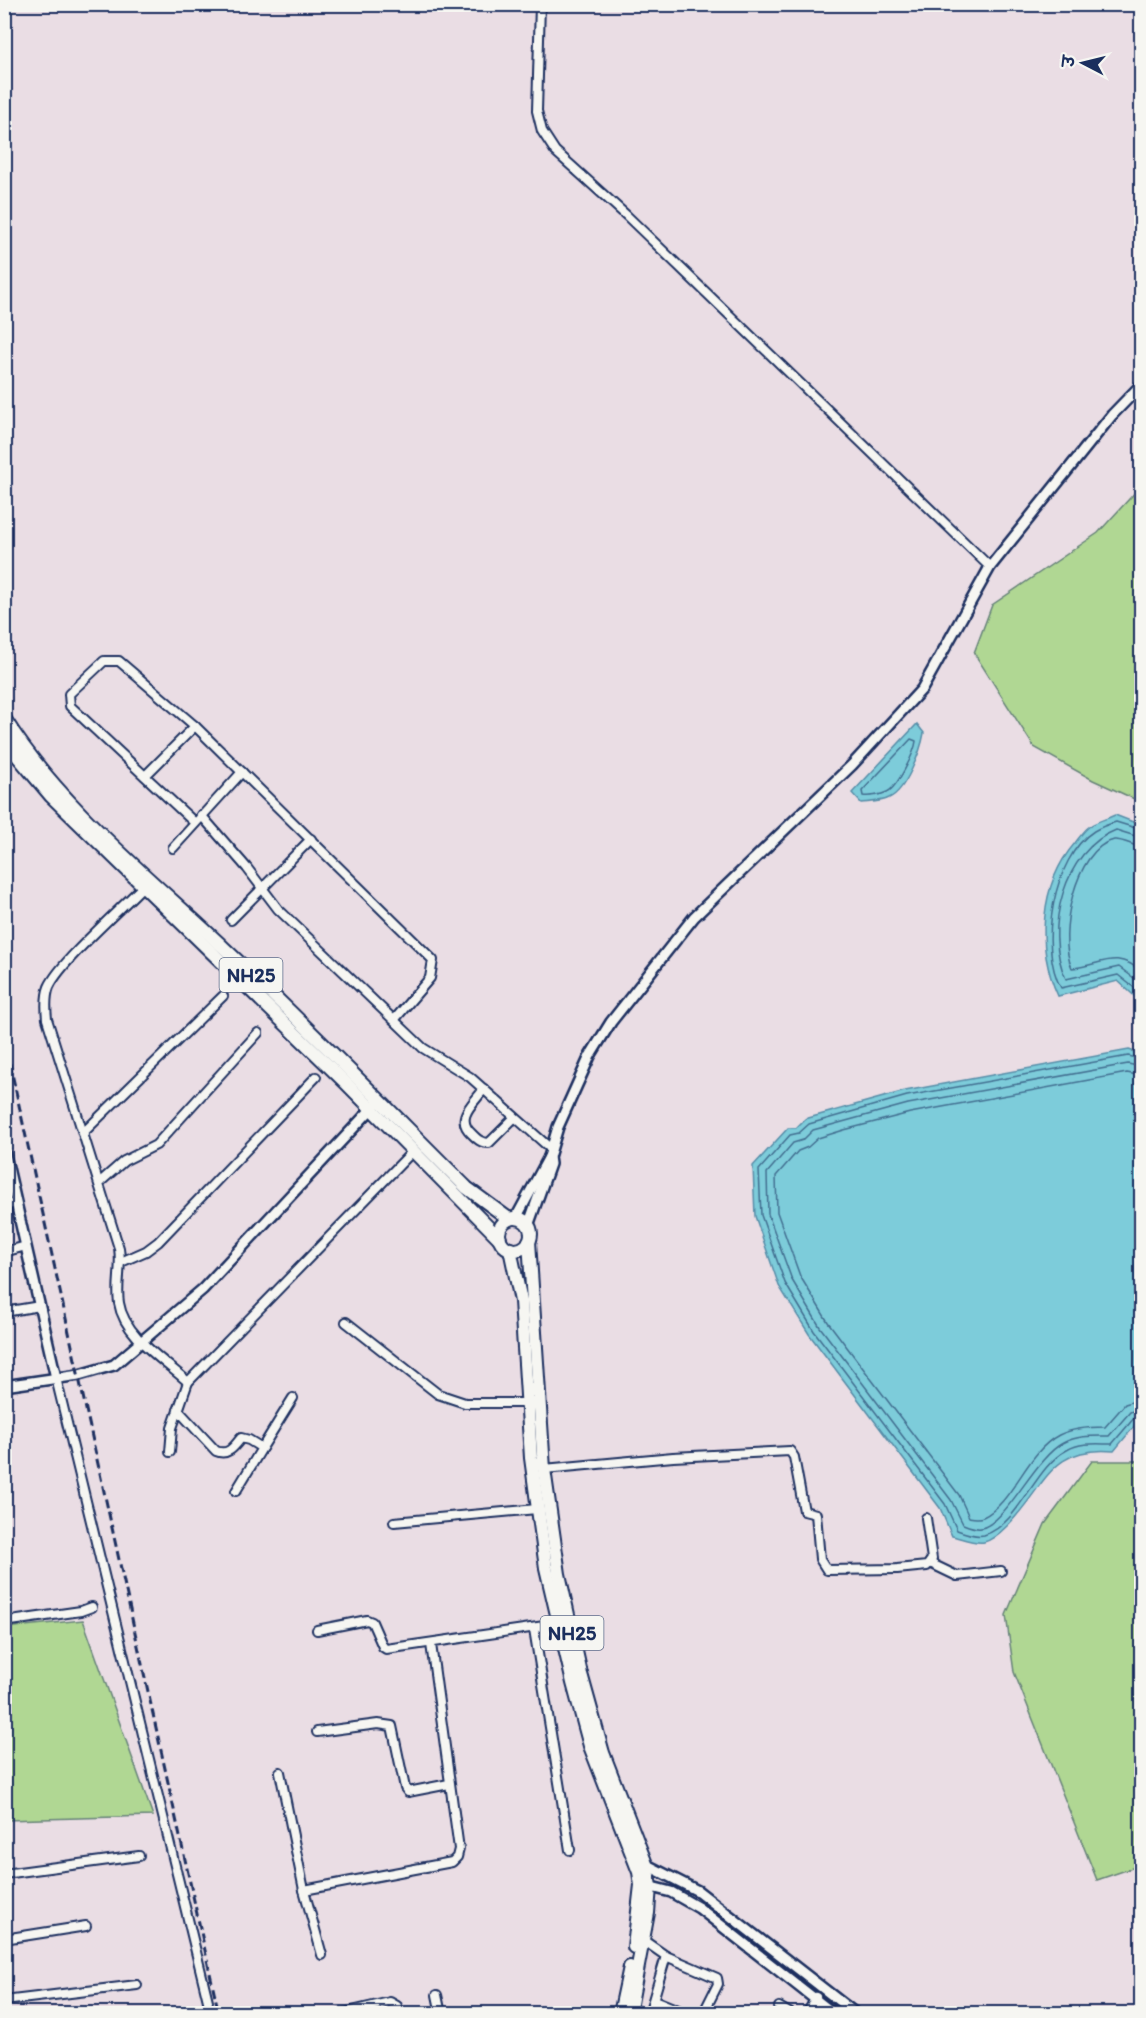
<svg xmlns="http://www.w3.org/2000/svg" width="1146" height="2018" font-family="Itim,'Playpen Sans Deva',sans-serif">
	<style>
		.green { fill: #b0d793; stroke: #668378; stroke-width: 1.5 }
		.water { fill: #7dccda; stroke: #568da8; stroke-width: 1.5 }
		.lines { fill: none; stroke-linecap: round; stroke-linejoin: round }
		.shore { stroke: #426e90; stroke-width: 1.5 }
		.minor-casing { stroke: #1b2f5e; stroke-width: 12 }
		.tertiary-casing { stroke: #1b2f5e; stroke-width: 14 }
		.primary-casing { stroke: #1b2f5e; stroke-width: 16 }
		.minor { stroke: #f6f6f2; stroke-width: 8 }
		.tertiary { stroke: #f6f6f2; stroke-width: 9 }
		.primary { stroke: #f6f6f2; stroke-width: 12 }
		.rail { stroke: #1b2f5e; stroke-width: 3; stroke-dasharray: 9 4.5; stroke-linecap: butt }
		.labels { text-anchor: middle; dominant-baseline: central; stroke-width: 4.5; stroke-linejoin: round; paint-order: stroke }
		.shield { fill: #f6f6f2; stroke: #5d6b8a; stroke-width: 1.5 }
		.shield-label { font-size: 20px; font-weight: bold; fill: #1b2f5e }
	</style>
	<rect width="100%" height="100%" fill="#eadde4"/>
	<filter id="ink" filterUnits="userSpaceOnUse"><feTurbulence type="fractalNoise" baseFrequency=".0167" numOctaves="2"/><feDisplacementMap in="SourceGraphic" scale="12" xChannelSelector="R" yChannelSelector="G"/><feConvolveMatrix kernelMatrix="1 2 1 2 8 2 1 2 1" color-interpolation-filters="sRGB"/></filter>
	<g filter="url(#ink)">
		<g class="green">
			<polygon points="1141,486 1141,802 1093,780 1034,747 974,653 992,605 1098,533"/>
			<polygon points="1092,1461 1142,1461 1141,1865 1097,1880 1014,1672 1006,1615 1045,1524"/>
			<polygon points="83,1620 153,1816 5,1820 5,1628"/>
		</g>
		<g class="water">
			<path d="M917,724L924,733C921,750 906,791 889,798C882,802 869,802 861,803L852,793Z"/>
			<path d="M1115,815L1141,825V1002L1118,981L1058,996C1036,948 1039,885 1075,843C1079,838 1084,830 1090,826C1097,821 1107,819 1115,815Z"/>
			<path d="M1129,1050L1141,1054L1142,1057V1377L1139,1379L1141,1418L1114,1451C1049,1445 1046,1487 1007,1526C1001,1532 993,1540 984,1542C975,1544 961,1538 952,1536L940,1508L809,1334L779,1286L755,1216L753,1166L788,1128H796L805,1119L905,1091Z"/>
		</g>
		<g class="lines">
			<g class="shore">
				<path d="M911,739L916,741C915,752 897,788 887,792C881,795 869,797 863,796L862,791Z"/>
				<path d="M1142,830L1116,822C1109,824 1101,827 1094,831C1053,857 1038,947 1061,988L1118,975L1142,994"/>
				<path d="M1142,838L1116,830C1064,850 1043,930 1066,979L1119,967L1142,984"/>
				<path d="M1142,847C1133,846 1122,839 1114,840C1075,848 1057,937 1072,968C1102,966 1114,948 1142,972"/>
				<path d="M1142,1059L1128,1056L907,1096L809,1124L799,1133L790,1135L759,1170L761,1215L785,1283L814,1331L945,1504L957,1530C965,1533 976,1537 984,1535C1020,1524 1034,1467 1067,1450C1081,1442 1096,1444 1112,1444L1135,1417L1142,1415"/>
				<path d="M1142,1067L1128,1064L908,1104L813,1130L803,1140L793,1143L767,1173L768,1214L792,1280L820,1327L951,1500L963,1524C968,1526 975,1529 981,1528C1006,1524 1035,1457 1063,1443C1078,1435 1093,1436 1109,1436L1130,1412L1142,1408"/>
				<path d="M1142,1076L1127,1073L910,1113L844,1130L818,1138L808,1147L798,1151L776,1176L777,1212L800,1276L828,1322L959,1495L969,1517C974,1518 978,1519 983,1517C1014,1502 1026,1452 1059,1435C1073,1428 1090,1427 1105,1427L1125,1404L1142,1399"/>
			</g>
			<g class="minor-casing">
				<g id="minor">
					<polyline points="540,4 537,111 542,131 555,151 627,216 990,567"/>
					<polyline points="145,776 195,726"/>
					<polyline points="201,815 247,868 278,909 423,1048 470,1077 551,1149"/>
					<polyline points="195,823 70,706 69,694 104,661 119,661 195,726 433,960 430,978 395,1019"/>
					<polyline points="173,848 242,772"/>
					<path d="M143,886C122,908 60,962 49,987C45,997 46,1009 47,1019L119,1248C122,1267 116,1285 119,1303C124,1336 165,1361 188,1382L413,1151"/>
					<polyline points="231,920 311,839"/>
					<path d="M484,1089C473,1104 454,1118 472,1134C477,1139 481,1143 489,1143L514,1118"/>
					<polyline points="84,1132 223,996"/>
					<polyline points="99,1183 124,1161 156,1145 258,1033"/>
					<polyline points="4,1206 16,1203"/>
					<polyline points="4,1252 26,1246"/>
					<polyline points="121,1262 146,1251 158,1242 316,1077"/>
					<polyline points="4,1312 40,1306"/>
					<polyline points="346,1322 438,1394 465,1403 528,1403"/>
					<polyline points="56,1378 208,2001"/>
					<path d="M178,1410L216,1451C228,1456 234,1447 241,1438L249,1440L262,1448L293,1398"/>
					<polyline points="170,1452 172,1428 188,1382"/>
					<polyline points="544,1469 673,1457 790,1451 794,1457 804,1511 816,1514 820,1559 827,1570 897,1569 927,1566 932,1559 926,1518"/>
					<polyline points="236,1491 262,1448"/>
					<polyline points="394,1522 537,1509"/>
					<polyline points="930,1563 957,1576 1001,1571"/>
					<polyline points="4,1622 81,1611 92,1607"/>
					<polyline points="534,1629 570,1850"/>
					<polyline points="317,1630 367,1620 372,1622 383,1647 386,1649 558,1624"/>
					<polyline points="317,1732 378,1724 392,1726 405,1788 408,1792 449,1784"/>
					<polyline points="280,1772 304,1890 322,1955"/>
					<polyline points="4,1874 139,1856"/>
					<polyline points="304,1890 452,1862 457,1857 459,1849 431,1644"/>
					<polyline points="4,1939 86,1926"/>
					<polyline points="643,1940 666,1956 649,2014"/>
					<polyline points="666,1956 717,1978 718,1984 703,2014"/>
					<polyline points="437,1995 441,2014"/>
					<polyline points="654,2000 688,2014"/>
					<polyline points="4,2001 137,1985"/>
					<polyline points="779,2007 791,2014"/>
					<polyline points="339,2014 390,2002 397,2006 398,2014"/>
					<polyline points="807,2014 816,1997"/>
				</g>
			</g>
			<g class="tertiary-casing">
				<g id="tertiary">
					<polyline points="4,1150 56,1378"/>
					<polyline points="516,1218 549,1157"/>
					<polyline points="528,1226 550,1164 549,1157 558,1127 590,1056 611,1022 694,917 852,765 922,689 990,567 1112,415 1142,384"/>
					<polyline points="4,1386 79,1375 114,1365 203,1289 375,1105"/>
					<polyline points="643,1863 698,1891 856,2014"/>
					<polyline points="644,1885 671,1892 699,1908 834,2014"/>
				</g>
			</g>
			<g class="primary-casing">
				<g id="primary">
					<path d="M4,718C57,804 151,879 224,948C307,1026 387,1108 467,1188L509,1219"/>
					<polyline points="4,740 51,796 346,1083 500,1239"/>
					<circle cx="515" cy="1234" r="16"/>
					<polyline points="529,1241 544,1469 559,1574 581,1674 603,1753 646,1864 650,1886 648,1913 629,2014"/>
					<polyline points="510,1249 521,1301 531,1458 546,1568 573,1683 590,1746 639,1872 641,1885 634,1947"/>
					<polyline points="620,2014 630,1967"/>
				</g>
			</g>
			<use href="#minor" class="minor"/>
			<use href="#tertiary" class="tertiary"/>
			<use href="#primary" class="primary"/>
			<polyline class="rail" points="4,1037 219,2014"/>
		</g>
	</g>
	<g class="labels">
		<g class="shield">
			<rect x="219.5" y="958" width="63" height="34" rx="4.5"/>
			<rect x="540.5" y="1616" width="63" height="34" rx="4.5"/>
		</g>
		<g class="shield-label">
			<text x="251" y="975">NH25</text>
			<text x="572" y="1633">NH25</text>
		</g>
	</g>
	<rect width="1146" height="2018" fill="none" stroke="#f6f6f2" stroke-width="24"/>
	<rect x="12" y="12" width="1122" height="1994" fill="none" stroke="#1b2f5e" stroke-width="2" filter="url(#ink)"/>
	<g transform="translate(1083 63) rotate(277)" stroke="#f6f6f2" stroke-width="4.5" paint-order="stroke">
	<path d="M0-4.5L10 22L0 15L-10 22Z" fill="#1b2f5e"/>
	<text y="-9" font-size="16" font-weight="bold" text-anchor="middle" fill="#1b2f5e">उ</text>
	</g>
</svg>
